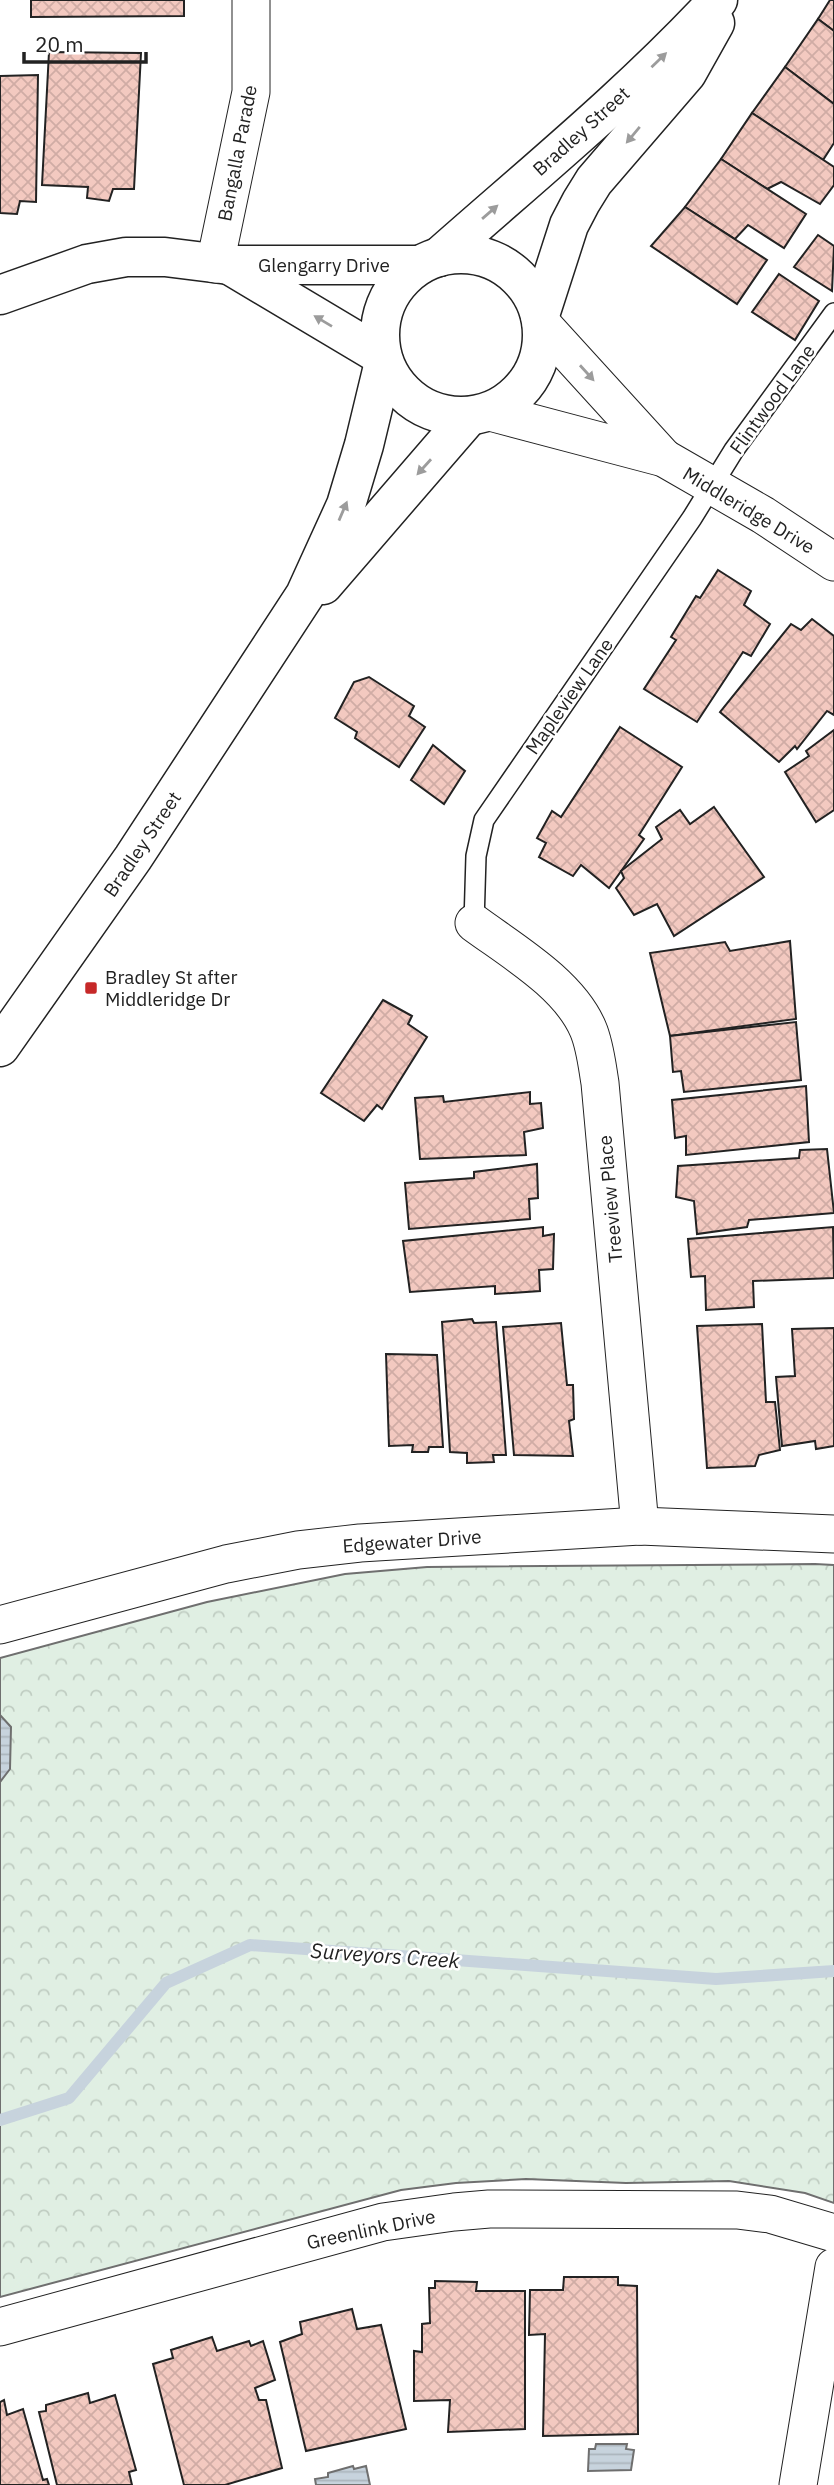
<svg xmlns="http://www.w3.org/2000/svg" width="834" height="2485" font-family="'IBM Plex Sans',sans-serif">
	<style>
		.forest { fill: url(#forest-crowns); stroke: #6f6f6f; stroke-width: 2 }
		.water { fill: url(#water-rules); stroke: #6f6f6f; stroke-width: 2 }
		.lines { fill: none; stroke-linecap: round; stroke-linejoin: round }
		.stream { stroke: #c7d3dd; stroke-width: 12 }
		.building { fill: url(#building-cross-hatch); stroke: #222; stroke-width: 2 }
		.lane-casing { stroke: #222; stroke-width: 22 }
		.street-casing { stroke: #222; stroke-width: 39 }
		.secondary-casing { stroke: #222; stroke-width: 41 }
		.lane { stroke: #fff; stroke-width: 19 }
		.street { stroke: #fff; stroke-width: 37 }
		.secondary { stroke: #fff; stroke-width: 38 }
		.oneway { fill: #9c9c9c }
		.poi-dot { fill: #c62828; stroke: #fff; stroke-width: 2.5 }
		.labels { text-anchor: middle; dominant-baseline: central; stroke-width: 5; stroke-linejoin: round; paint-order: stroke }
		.street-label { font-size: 19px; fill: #222; stroke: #fff }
		.poi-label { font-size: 19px; fill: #222; stroke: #fff; text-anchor: start }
		.water-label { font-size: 21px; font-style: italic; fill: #222; stroke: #fff }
	</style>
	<defs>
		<pattern id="forest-crowns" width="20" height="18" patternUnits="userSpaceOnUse" patternTransform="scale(1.75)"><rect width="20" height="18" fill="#e0efe3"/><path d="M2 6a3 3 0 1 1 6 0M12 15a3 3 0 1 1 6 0" fill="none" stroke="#c0cdc2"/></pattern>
		<pattern id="water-rules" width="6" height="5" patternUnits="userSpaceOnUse" patternTransform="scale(1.75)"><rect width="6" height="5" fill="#c7d3dd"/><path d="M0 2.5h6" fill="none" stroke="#abb5bd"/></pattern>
		<pattern id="building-cross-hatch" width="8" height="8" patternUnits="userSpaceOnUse" patternTransform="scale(1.75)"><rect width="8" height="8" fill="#f3c9c0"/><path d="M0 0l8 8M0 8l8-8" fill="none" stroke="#d0aca5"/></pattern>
	</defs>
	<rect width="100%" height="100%" fill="#fff"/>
	<polygon class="forest" points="815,1564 834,1565 834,2203 805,2193 729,2181 626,2183 526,2179 456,2183 401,2190 0,2297 0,1658 207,1602 345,1574 427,1567"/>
	<g class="water">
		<polygon points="0,1715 11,1727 10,1769 0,1782"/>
		<polygon points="596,2444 627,2444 626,2449 634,2450 631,2470 588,2471 589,2449 595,2449"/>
		<polygon points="353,2466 354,2469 366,2466 370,2485 316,2485 315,2479 328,2477 328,2473"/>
	</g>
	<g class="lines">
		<polyline class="stream" points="0,2120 69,2098 166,1983 250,1945 716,1979 834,1971"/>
	</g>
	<g class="building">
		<polygon points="31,0 184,0 184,16 31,17"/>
		<polygon points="830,0 834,0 834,31 818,19"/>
		<polygon points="818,19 834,31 834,104 785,67"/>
		<polygon points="49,52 141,53 134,189 113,189 109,201 87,198 88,187 42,185"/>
		<polygon points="785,67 834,104 834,143 823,160 752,113"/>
		<polygon points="38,75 36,202 20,201 17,214 0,213 0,76"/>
		<polygon points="752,113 834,167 834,185 820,204 781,182 767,189 721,159"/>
		<polygon points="721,159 806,214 784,248 748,225 735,239 685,207"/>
		<polygon points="685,207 767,260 737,304 651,246"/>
		<polygon points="818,235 834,246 832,291 794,267"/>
		<polygon points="779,274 819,301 795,340 752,312"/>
		<polygon points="718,570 751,591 744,605 770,624 751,656 743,652 697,722 644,689 676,640 671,637 696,596 700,598"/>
		<polygon points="812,619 834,636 834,715 827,711 797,749 795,746 779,762 720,712 791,624 801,630"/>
		<polygon points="369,677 414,706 409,716 425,727 399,767 355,738 357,732 335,718 354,682"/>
		<polygon points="620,727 682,767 639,835 644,839 609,888 581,865 573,876 539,857 546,843 537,838 552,811 561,817"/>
		<polygon points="834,730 834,810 816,822 785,772 809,756 806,751"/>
		<polygon points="433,745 465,771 444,804 411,780"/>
		<polygon points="714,807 764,877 674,936 657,904 634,915 616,888 624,878 621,871 662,839 656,827 680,810 690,824"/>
		<polygon points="790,941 796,1019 670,1036 650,953 725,942 730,951"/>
		<polygon points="383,1000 412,1016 408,1024 427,1037 382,1109 377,1105 364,1121 321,1093"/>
		<polygon points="796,1022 801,1080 684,1092 681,1071 673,1072 670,1036"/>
		<polygon points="806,1086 809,1142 686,1155 686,1136 675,1138 672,1100"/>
		<polygon points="530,1092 530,1104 541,1103 543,1128 524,1132 526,1155 420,1159 415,1098 443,1096 444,1102"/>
		<polygon points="827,1149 834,1213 749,1220 747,1227 697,1234 694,1201 676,1197 678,1166 799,1158 800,1150"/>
		<polygon points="537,1164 538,1198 529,1199 530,1219 409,1229 405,1183 474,1178 474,1172"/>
		<polygon points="543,1227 543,1236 554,1234 553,1269 539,1270 540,1291 495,1294 495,1286 410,1292 403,1241"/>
		<polygon points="833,1227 834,1278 753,1281 754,1307 706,1310 705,1276 691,1277 688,1239"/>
		<polygon points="472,1319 474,1323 496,1322 506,1455 493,1455 494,1462 467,1463 467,1453 450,1452 442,1322"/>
		<polygon points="561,1323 567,1385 573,1385 574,1419 569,1421 573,1456 514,1455 503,1327"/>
		<polygon points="762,1324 766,1402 775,1402 780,1450 759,1455 755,1466 707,1468 697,1326"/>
		<polygon points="834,1328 834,1446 816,1449 815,1441 782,1446 776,1377 795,1376 792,1329"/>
		<polygon points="386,1354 437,1355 443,1447 429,1447 428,1452 412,1452 413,1445 389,1446"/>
		<polygon points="564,2277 618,2277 618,2285 637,2286 638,2434 543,2436 545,2334 529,2335 530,2290 563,2290"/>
		<polygon points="435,2281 477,2282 476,2291 525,2291 525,2429 448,2432 450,2400 414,2401 414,2351 422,2352 422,2324 430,2323 429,2288 435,2288"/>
		<polygon points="352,2309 357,2329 381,2325 406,2429 306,2451 280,2342 302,2334 300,2322"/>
		<polygon points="212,2337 217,2351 249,2341 251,2346 263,2341 275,2380 255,2388 259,2400 266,2400 282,2468 225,2485 184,2485 153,2364 173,2358 171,2350"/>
		<polygon points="88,2393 90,2403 115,2395 136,2470 129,2472 132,2485 57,2485 39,2412 46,2411 46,2405"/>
		<polygon points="4,2400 7,2415 23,2409 43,2480 47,2479 49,2485 0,2485 0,2402"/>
	</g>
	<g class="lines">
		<g class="lane-casing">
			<polyline id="lane" points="474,923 476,856 484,820 692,518 734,450 834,313"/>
		</g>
		<g class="street-casing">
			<g id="street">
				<polyline points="215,264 251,92 251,0"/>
				<polyline points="541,323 664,458"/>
				<polyline points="490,412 664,458 763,515 834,562"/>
				<path d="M474,923C512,951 569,984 588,1029C595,1045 597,1065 600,1083L640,1526"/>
				<polyline points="0,1625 226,1564 298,1550 360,1543 640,1526 834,1534"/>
				<polyline points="0,2327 383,2222 454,2212 489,2209 737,2210 770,2214 834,2233"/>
				<polyline points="798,2485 834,2267"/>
			</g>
		</g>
		<g class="secondary-casing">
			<g id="secondary">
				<circle cx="461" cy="335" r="81"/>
				<path d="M439,257C534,173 632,93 718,0"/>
				<polyline points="231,266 382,356"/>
				<polyline points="0,295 87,264 126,257 165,257 229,265 419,265"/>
				<polyline points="540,315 569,225 581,202 594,181 687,73 715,23"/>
				<polyline points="323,585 469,416"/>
				<polyline points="0,1047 133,858 305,595 346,505 364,445 384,362"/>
			</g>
		</g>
		<use href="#lane" class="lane"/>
		<use href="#street" class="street"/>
		<use href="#secondary" class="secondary"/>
	</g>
	<defs><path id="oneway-solid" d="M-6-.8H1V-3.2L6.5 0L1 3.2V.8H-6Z" transform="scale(1.75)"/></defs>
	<g class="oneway">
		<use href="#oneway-solid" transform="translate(659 60) rotate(-44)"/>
		<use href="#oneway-solid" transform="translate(633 135) rotate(130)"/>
		<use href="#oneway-solid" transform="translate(490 212) rotate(-41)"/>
		<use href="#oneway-solid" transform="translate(323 321) rotate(-149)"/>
		<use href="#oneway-solid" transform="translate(587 373) rotate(48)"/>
		<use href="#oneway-solid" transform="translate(424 467) rotate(132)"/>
		<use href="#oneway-solid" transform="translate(343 511) rotate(-67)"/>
	</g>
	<rect class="poi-dot" x="84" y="981" width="14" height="14" rx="3.5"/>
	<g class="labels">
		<g class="street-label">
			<text transform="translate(581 131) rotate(-42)">Bradley Street</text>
			<text transform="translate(237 153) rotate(-79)">Bangalla Parade</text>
			<text x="324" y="265">Glengarry Drive</text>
			<text transform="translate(772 399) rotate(-54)">Flintwood Lane</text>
			<text transform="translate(749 510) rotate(31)">Middleridge Drive</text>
			<text transform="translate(569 696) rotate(-55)">Mapleview Lane</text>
			<text transform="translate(142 844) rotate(-56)">Bradley Street</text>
			<text transform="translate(610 1199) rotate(-95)">Treeview Place</text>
			<text transform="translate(412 1541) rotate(-4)">Edgewater Drive</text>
			<text transform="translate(371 2229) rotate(-12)">Greenlink Drive</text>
		</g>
		<g class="poi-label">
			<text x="105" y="977">Bradley St after<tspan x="105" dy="22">Middleridge Dr</tspan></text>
		</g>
		<g class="water-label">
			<text transform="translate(385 1955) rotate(4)">Surveyors Creek</text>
		</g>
	</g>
	<path d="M24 52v10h122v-10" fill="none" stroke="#222222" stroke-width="3.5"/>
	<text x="35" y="52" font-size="21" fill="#222222" stroke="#ffffff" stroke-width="5" paint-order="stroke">20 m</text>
</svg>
